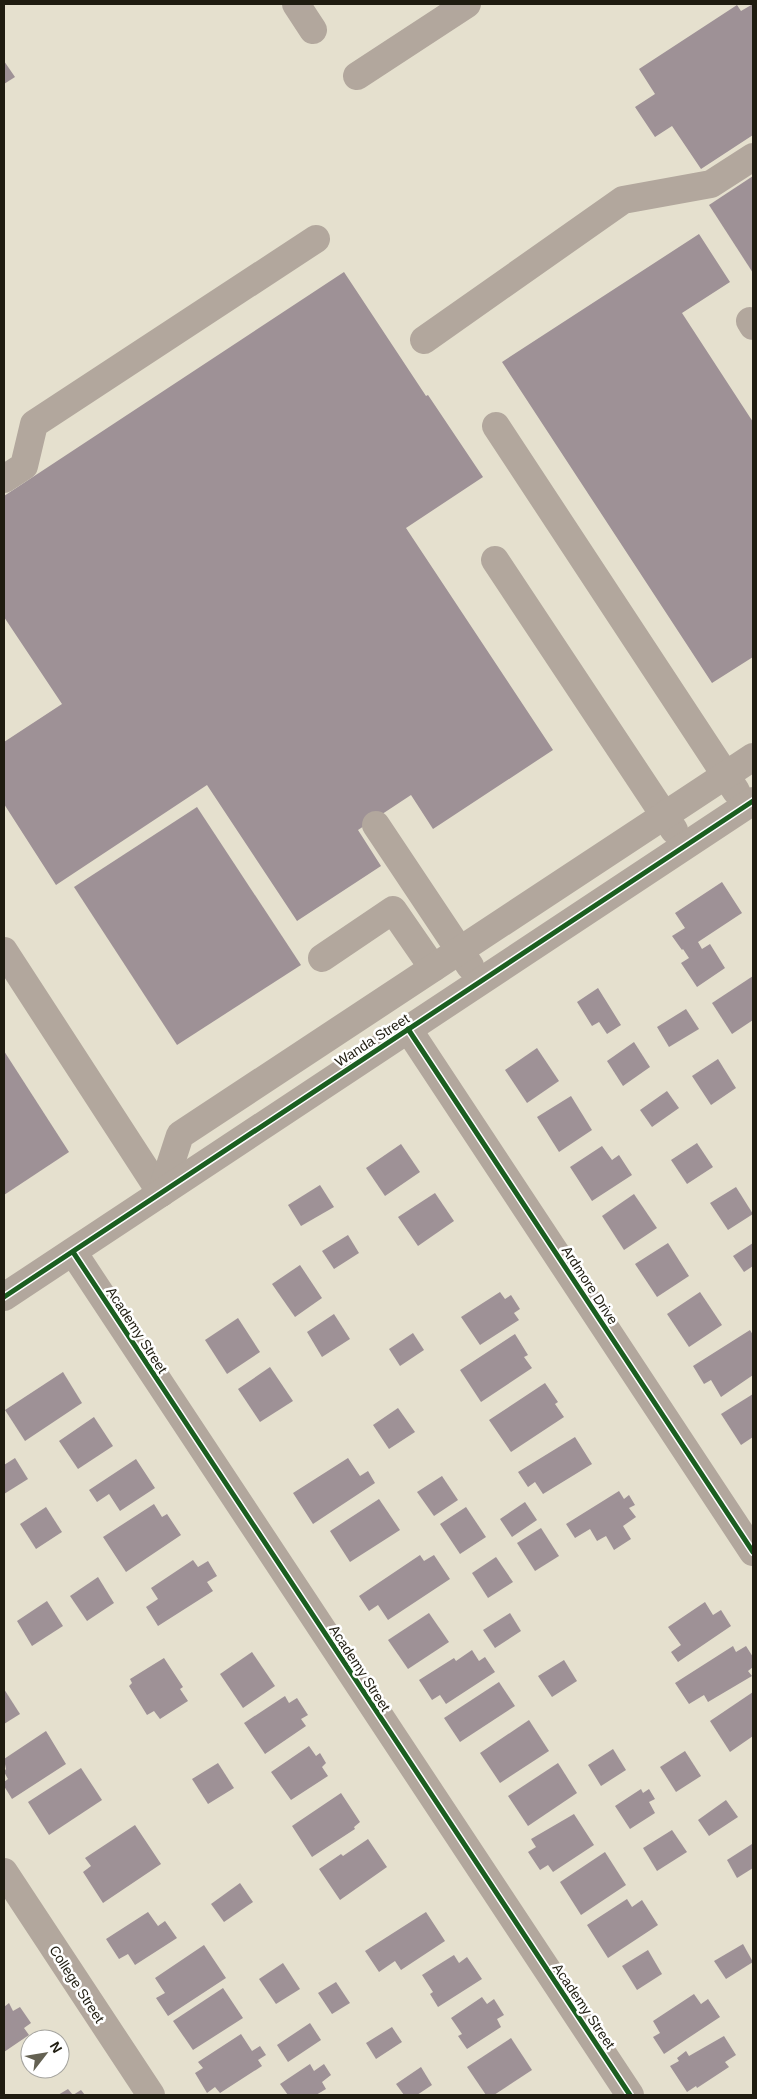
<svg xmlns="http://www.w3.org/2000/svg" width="757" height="2099" font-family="Helvetica,sans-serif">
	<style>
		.building { fill: #9e9196 }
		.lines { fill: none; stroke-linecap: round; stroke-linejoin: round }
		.minor { stroke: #b2a79d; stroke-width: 28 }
		.cycleway-casing { stroke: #fff; stroke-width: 8 }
		.cycleway { stroke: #1b5e20; stroke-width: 5 }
		.labels { text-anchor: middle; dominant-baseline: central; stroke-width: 5; stroke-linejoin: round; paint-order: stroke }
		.street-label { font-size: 14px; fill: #1f1c10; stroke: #fff }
	</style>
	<rect width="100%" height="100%" fill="#e5e0ce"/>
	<g class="building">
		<polygon points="753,4 753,135 701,169 672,126 655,137 635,107 655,94 639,69 737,5 741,11"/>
		<polygon points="4,61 15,77 4,84"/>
		<polygon points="753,176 753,273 709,205"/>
		<polygon points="699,234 730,282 682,313 753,422 753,657 712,683 502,362"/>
		<polygon points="344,272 426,396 428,395 483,477 406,528 553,750 433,829 411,795 358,830 381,866 297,921 207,785 56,885 4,804 4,742 62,704 4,617 4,496"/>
		<polygon points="197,807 301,965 177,1045 74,887"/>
		<polygon points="722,882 742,913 698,942 702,949 710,944 725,968 697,987 681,963 689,958 683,949 682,950 672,936 685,928 675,913"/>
		<polygon points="753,976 753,1020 732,1034 712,1003"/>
		<polygon points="598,988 621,1025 607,1034 599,1022 592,1026 577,1002"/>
		<polygon points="686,1009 699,1029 669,1047 657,1027"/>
		<polygon points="634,1042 650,1067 623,1086 607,1061"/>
		<polygon points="537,1048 559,1081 527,1103 505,1070"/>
		<polygon points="4,1051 69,1152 4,1195"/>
		<polygon points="718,1059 736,1088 711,1105 692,1076"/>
		<polygon points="667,1091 679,1108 652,1127 640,1110"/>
		<polygon points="571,1096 592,1130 559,1152 537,1117"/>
		<polygon points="697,1143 713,1167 687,1184 671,1160"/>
		<polygon points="401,1144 420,1172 385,1196 366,1168"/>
		<polygon points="602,1146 612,1160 619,1155 632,1175 592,1201 570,1167"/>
		<polygon points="320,1185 334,1207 301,1226 288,1205"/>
		<polygon points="736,1187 753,1214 728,1230 710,1203"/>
		<polygon points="435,1193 454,1221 418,1246 398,1217"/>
		<polygon points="634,1194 657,1228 624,1250 602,1216"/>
		<polygon points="348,1235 359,1253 334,1269 322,1251"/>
		<polygon points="668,1243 689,1276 657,1297 635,1264"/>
		<polygon points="753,1243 753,1266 744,1272 733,1256"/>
		<polygon points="300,1265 322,1298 295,1317 272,1284"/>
		<polygon points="500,1292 505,1299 511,1295 520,1309 514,1313 519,1320 480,1345 461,1317"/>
		<polygon points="700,1292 722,1325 689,1347 667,1314"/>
		<polygon points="334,1314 350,1339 322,1357 307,1332"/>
		<polygon points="238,1318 260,1352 227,1374 205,1340"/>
		<polygon points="750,1330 753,1335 753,1375 721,1397 711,1380 704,1384 693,1366"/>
		<polygon points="413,1333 424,1350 400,1366 389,1349"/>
		<polygon points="515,1334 528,1355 524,1357 532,1368 481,1402 460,1370"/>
		<polygon points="270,1367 293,1401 260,1422 238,1389"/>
		<polygon points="63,1372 82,1403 25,1441 5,1410"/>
		<polygon points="545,1383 558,1402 555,1404 564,1417 511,1452 489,1420"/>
		<polygon points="753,1394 753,1437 741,1445 721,1414"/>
		<polygon points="398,1408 415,1432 389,1449 373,1425"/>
		<polygon points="94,1417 113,1446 78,1469 59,1441"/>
		<polygon points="575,1437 592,1464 543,1494 535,1482 528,1487 518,1472"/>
		<polygon points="15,1458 28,1479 4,1494 4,1465"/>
		<polygon points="348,1458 360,1476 368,1471 375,1483 313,1524 293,1493"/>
		<polygon points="136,1459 155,1488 120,1511 109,1494 97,1502 89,1490"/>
		<polygon points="442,1476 458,1500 434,1516 417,1492"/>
		<polygon points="619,1491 624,1499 629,1495 635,1505 629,1508 636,1517 623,1526 631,1539 614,1550 606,1536 597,1541 590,1529 575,1538 566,1524"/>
		<polygon points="379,1499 400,1530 350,1562 330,1531"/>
		<polygon points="525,1502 537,1520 512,1537 500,1519"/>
		<polygon points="154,1504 162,1517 167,1514 181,1535 126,1572 103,1537"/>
		<polygon points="46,1507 62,1532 36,1549 20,1524"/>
		<polygon points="466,1507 486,1537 460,1554 440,1524"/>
		<polygon points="541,1528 559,1556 535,1571 517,1543"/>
		<polygon points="420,1555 424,1561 434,1555 450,1579 388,1620 378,1605 369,1611 359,1596"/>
		<polygon points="496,1557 513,1582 488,1598 472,1573"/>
		<polygon points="193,1560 198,1567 208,1561 217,1576 207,1582 213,1591 158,1626 146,1607 158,1599 151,1588"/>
		<polygon points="98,1577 114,1603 87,1621 70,1596"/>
		<polygon points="47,1601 63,1626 32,1646 17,1621"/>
		<polygon points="705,1602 713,1615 721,1610 731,1626 678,1662 671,1652 681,1645 668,1627"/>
		<polygon points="429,1613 449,1642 408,1669 388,1640"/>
		<polygon points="510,1613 521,1631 495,1648 483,1630"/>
		<polygon points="733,1646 736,1652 746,1646 753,1657 753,1667 748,1671 752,1676 708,1702 704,1695 689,1704 675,1683"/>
		<polygon points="472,1650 479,1661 485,1657 495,1672 446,1704 440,1695 432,1700 419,1680 454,1658 456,1661"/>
		<polygon points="252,1652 275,1686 243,1708 220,1674"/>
		<polygon points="164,1658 183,1687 180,1689 188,1701 160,1719 154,1711 147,1715 129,1686 132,1683 130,1679"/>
		<polygon points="564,1660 577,1681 552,1697 538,1676"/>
		<polygon points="499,1682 515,1706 460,1742 444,1718"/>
		<polygon points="4,1689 20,1714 4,1724"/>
		<polygon points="753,1692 753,1736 730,1752 710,1721"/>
		<polygon points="285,1696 289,1703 297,1698 308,1715 301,1719 306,1726 265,1754 244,1723"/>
		<polygon points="529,1720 549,1751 500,1783 480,1753"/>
		<polygon points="46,1731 66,1764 12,1799 4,1786 4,1782 8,1779 4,1772 6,1769 4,1759"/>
		<polygon points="309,1746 316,1756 320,1753 326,1763 322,1767 328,1776 291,1800 271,1772"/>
		<polygon points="613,1749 626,1770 601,1786 588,1765"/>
		<polygon points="685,1751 701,1776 676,1792 660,1767"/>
		<polygon points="218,1763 234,1788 208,1804 192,1779"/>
		<polygon points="558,1763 577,1793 528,1826 508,1796"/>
		<polygon points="81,1768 102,1800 49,1835 28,1802"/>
		<polygon points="641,1789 643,1793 649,1789 655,1799 649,1802 655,1813 630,1829 615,1806"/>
		<polygon points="341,1793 360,1822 354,1827 355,1829 312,1857 292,1826"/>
		<polygon points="726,1800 738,1817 709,1836 698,1820"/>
		<polygon points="574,1814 594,1845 553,1872 548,1865 540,1870 528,1852 536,1847 531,1839"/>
		<polygon points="135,1825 161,1864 103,1903 83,1872 91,1866 85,1858"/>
		<polygon points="672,1830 687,1852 657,1871 643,1848"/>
		<polygon points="368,1839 387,1867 340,1900 319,1869 341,1854 343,1856"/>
		<polygon points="752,1844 753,1868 737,1878 727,1860"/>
		<polygon points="605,1852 626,1885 581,1915 560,1882"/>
		<polygon points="240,1883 253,1902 224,1922 211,1904"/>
		<polygon points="627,1899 632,1907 642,1900 658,1925 608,1958 587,1925"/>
		<polygon points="148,1912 158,1926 165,1921 177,1938 135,1965 128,1954 119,1959 106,1939"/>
		<polygon points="426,1912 445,1941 401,1970 395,1961 379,1972 365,1951"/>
		<polygon points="743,1944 753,1962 726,1979 714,1961"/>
		<polygon points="204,1945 226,1978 168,2016 156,1998 165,1993 155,1978"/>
		<polygon points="648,1950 662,1974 637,1990 622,1966"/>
		<polygon points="454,1955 459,1963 467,1957 482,1979 438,2007 430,1994 433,1992 422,1975"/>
		<polygon points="283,1963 300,1989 276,2004 259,1979"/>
		<polygon points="336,1982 350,2003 332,2014 318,1993"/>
		<polygon points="223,1988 243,2018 193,2050 173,2021"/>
		<polygon points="694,1994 701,2004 708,1999 720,2017 664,2054 653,2037 660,2033 653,2021"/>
		<polygon points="482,1997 487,2004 494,1999 504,2015 497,2019 501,2027 467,2049 458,2036 462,2034 451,2018"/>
		<polygon points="9,2003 13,2011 20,2007 31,2023 24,2028 29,2035 4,2052 4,2007"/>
		<polygon points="310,2023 321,2040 288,2062 277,2045"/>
		<polygon points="392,2027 402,2042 376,2059 366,2043"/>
		<polygon points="241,2034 252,2051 260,2046 266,2055 258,2060 262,2066 220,2093 215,2087 207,2093 195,2073 203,2068 198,2062"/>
		<polygon points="724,2036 736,2055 725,2062 729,2067 697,2088 696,2086 687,2092 670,2066 679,2061 677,2058 686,2051 689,2056"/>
		<polygon points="511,2038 532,2070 494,2095 486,2095 467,2067"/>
		<polygon points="310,2064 314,2071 324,2064 331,2075 322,2082 326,2089 316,2095 288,2095 280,2084"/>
		<polygon points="421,2067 432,2085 417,2095 404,2095 396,2084"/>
		<polygon points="68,2089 73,2095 58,2095"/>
		<polygon points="81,2090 85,2095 73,2095"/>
	</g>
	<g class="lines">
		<g class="minor">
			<polyline points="296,4 313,30"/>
			<polyline points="357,76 467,4"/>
			<polyline points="750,321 753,326"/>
			<polyline points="424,340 623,200 711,184 753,157"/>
			<polyline points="496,426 736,791"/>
			<polyline points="4,479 24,466 34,424 316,239"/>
			<polyline points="495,560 674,830"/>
			<polyline points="376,825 470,966"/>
			<polyline points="4,951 161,1193"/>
			<polyline points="322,958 393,910 433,968"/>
			<polyline points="408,1029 753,1552"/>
			<polyline points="161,1193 180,1135 753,757"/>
			<polyline points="73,1252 630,2095"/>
			<polyline points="4,1297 753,801"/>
			<polyline points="4,1872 151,2095"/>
		</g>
		<g class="cycleway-casing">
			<g id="cycleway">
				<polyline points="408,1029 753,1552"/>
				<polyline points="73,1252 630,2095"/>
				<polyline points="4,1297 753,801"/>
			</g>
		</g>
		<use href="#cycleway" class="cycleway"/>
	</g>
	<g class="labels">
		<g class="street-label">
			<text transform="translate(372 1040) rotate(-33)">Wanda Street</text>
			<text transform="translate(590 1285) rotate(57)">Ardmore Drive</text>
			<text transform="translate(137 1330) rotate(57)">Academy Street</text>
			<text transform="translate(360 1668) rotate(57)">Academy Street</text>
			<text transform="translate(77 1984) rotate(57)">College Street</text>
			<text transform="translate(584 2006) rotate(56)">Academy Street</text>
		</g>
	</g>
	<rect width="757" height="2099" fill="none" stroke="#1f1c10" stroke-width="10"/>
	<g transform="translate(45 2054) rotate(59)"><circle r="24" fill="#ffffff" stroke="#a5a49f"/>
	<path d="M0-4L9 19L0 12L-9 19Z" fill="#646152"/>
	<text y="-8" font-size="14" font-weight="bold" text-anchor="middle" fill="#1f1c10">N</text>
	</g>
</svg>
